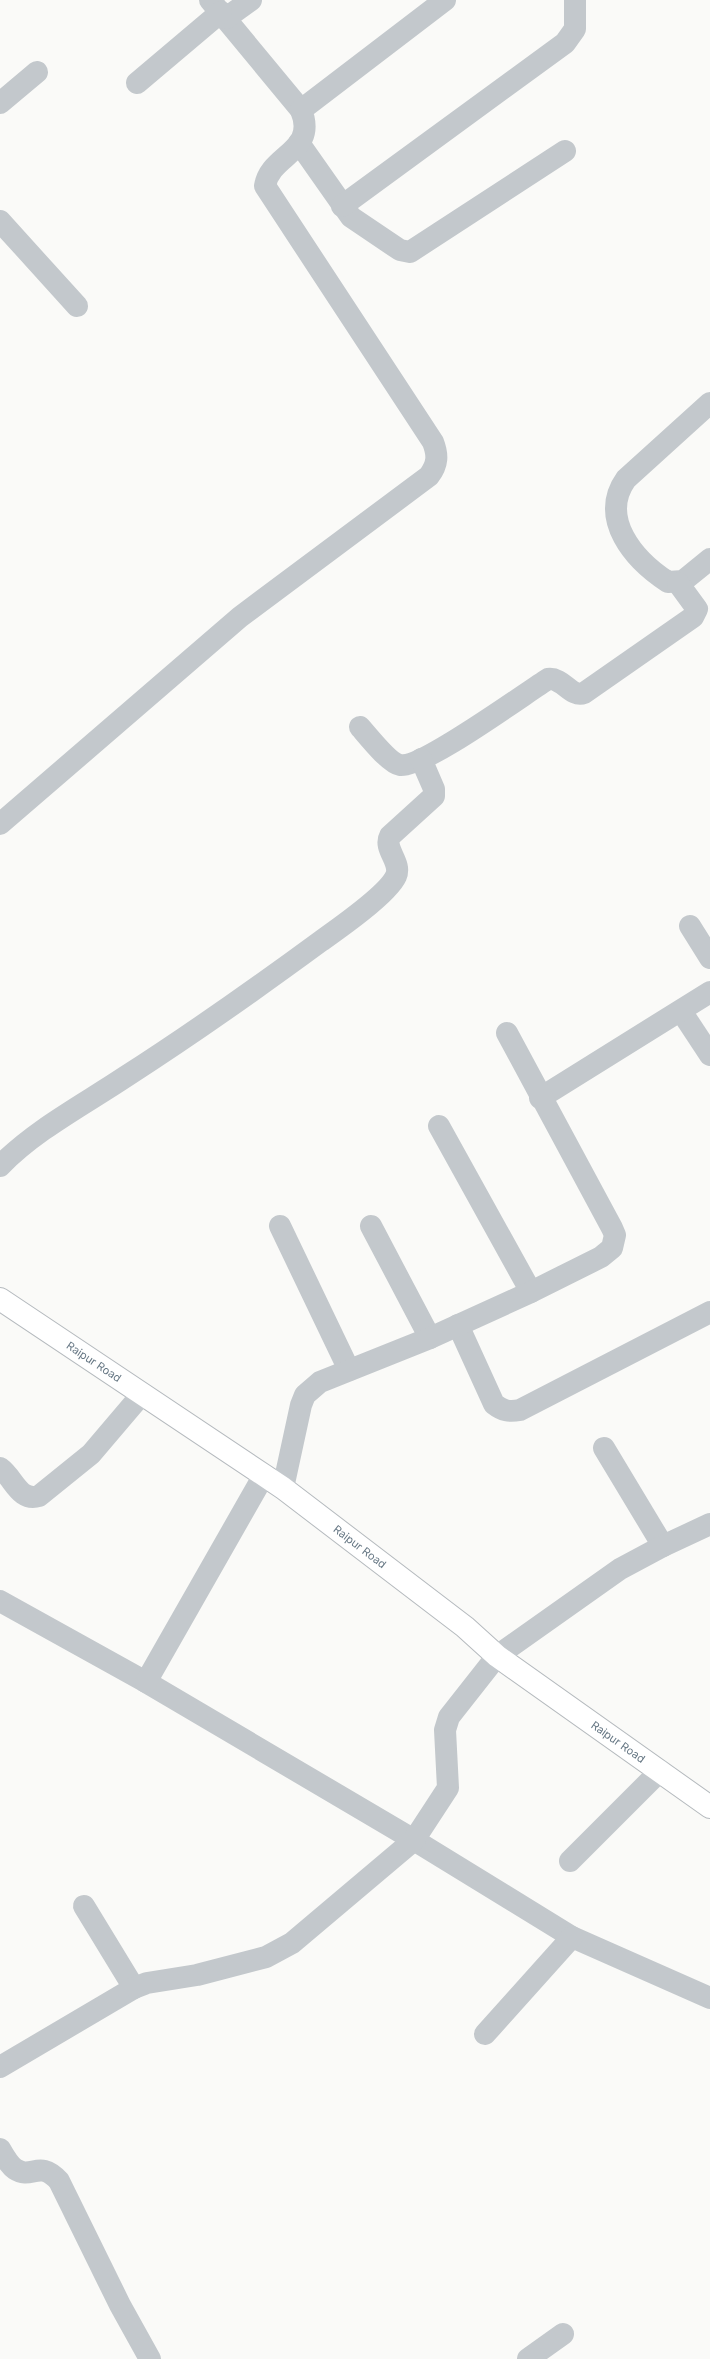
<svg xmlns="http://www.w3.org/2000/svg" width="710" height="2359" font-family="Inter,sans-serif">
	<style>
		.lines { fill: none; stroke-linecap: round; stroke-linejoin: round }
		.major-casing { stroke: #b5babe; stroke-width: 24 }
		.minor { stroke: #c3c8cc; stroke-width: 22 }
		.major { stroke: #fff; stroke-width: 22 }
		.labels { text-anchor: middle; dominant-baseline: central; stroke-width: 4; stroke-linejoin: round; paint-order: stroke }
		.street-label { font-size: 11px; fill: #657683; stroke: #fff }
	</style>
	<rect width="100%" height="100%" fill="#fafaf8"/>
	<g class="lines">
		<g class="major-casing">
			<g id="major">
				<path id="s1" d="M0,1299L283,1488L465,1627L497,1656L710,1807"/>
			</g>
		</g>
		<g class="minor">
			<polyline points="210,0 301,110"/>
			<polyline points="226,18 251,0"/>
			<polyline points="137,83 221,12"/>
			<polyline points="0,103 37,72"/>
			<polyline points="299,143 351,217 400,250 410,252 565,151"/>
			<polyline points="342,206 565,43 575,29 575,0"/>
			<polyline points="0,221 77,306"/>
			<path d="M710,403L626,479C598,518 634,560 668,582L683,581L710,559"/>
			<path d="M360,727C368,736 389,763 400,765C422,769 524,694 548,679C563,677 571,698 584,693L693,617L697,609L678,583"/>
			<path d="M0,824L240,617L429,476C438,464 438,455 433,442L265,186C270,154 318,152 301,110L445,0"/>
			<polyline points="690,926 710,958"/>
			<polyline points="681,1011 710,1055"/>
			<polyline points="540,1098 710,992"/>
			<polyline points="439,1126 531,1292"/>
			<path d="M0,1166C35,1130 83,1105 125,1077C192,1034 257,988 321,941C338,929 388,894 396,876C402,862 383,849 390,836L434,796V789L421,759"/>
			<polyline points="280,1226 349,1370"/>
			<polyline points="371,1226 430,1338"/>
			<path d="M458,1325L494,1404C503,1411 509,1412 520,1410L710,1312"/>
			<polyline points="604,1448 663,1546"/>
			<path d="M0,1468C14,1478 19,1502 39,1496L91,1454L142,1394"/>
			<polyline points="283,1488 301,1405 305,1395 320,1382 430,1338 531,1292 601,1257 612,1248 615,1235 612,1228 507,1033"/>
			<polyline points="0,1601 146,1682 414,1840 572,1937 710,1998"/>
			<polyline points="146,1682 264,1475"/>
			<polyline points="570,1861 660,1771"/>
			<polyline points="84,1906 134,1988"/>
			<polyline points="485,2034 572,1937"/>
			<polyline points="0,2067 134,1988 147,1983 197,1975 266,1957 292,1943 414,1840 448,1788 445,1730 449,1717 497,1656 620,1569 663,1546 710,1524"/>
			<path d="M0,2149C4,2156 9,2165 15,2169C32,2180 39,2159 59,2181L120,2305L150,2359"/>
			<polyline points="528,2359 563,2334"/>
		</g>
		<use href="#major" class="major"/>
	</g>
	<g class="labels">
		<g class="street-label">
			<text stroke="none"><textPath href="#s1" startOffset="113">Raipur Road</textPath></text>
			<text stroke="none"><textPath href="#s1" startOffset="437">Raipur Road</textPath></text>
			<text stroke="none"><textPath href="#s1" startOffset="761">Raipur Road</textPath></text>
		</g>
	</g>
</svg>
